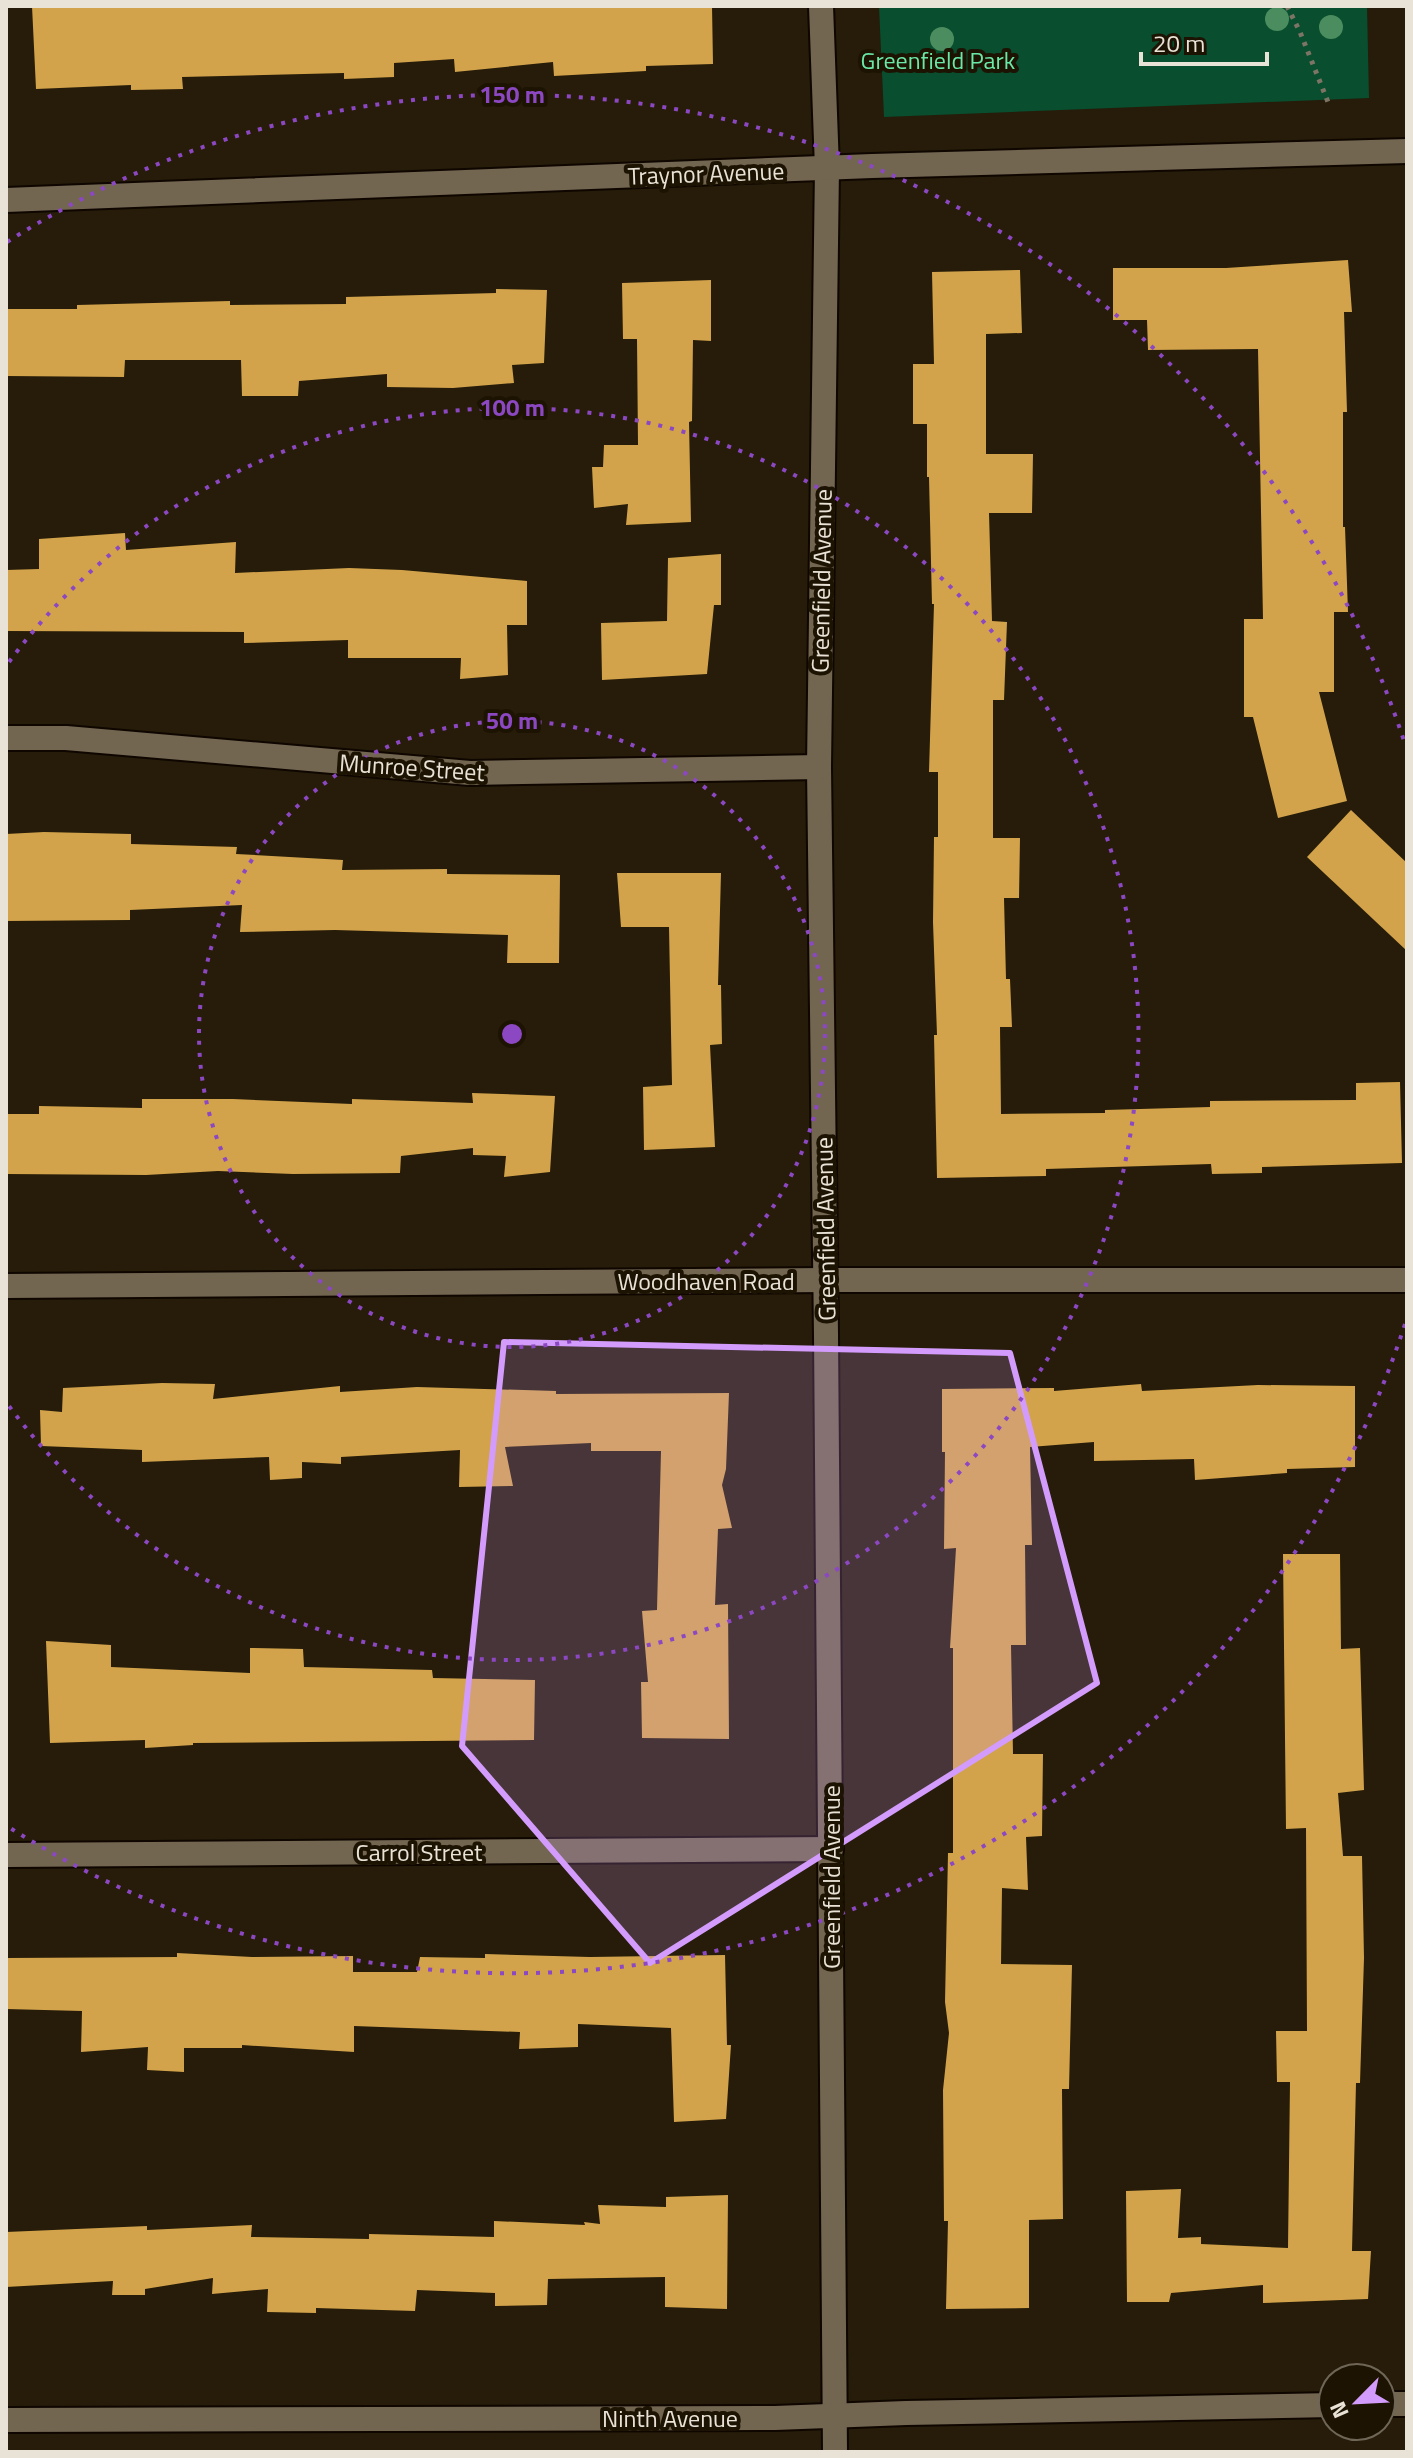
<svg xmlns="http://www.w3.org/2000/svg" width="1413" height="2458" font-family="'Titillium Web',sans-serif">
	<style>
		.green { fill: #084e2f }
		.building { fill: #d2a34b }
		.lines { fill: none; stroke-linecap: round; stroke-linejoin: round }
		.street-casing { stroke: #0f0600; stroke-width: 28 }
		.path { stroke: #7c7464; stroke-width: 5; stroke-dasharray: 4 6; stroke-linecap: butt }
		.street { stroke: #726651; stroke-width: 24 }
		.tree { fill: #4b8d5f }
		.marked { fill: #d39cfc; fill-opacity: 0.2; stroke: #d39cfc; stroke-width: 6; stroke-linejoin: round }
		.ring { fill: none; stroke: #8c47c2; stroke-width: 4; stroke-dasharray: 4 8 }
		.labels { text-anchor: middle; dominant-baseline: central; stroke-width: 8; stroke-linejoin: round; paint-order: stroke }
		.park-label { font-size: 24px; fill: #6ae9a6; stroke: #1d1302 }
		.street-label { font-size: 24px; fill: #e9e2d6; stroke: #1d1302 }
		.centre { fill: #8c47c2; stroke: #1d1302; stroke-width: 4 }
		.ring-label { font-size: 24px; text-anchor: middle; font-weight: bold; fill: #8c47c2; stroke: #1d1302; stroke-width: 8; stroke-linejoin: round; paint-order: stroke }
	</style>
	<rect width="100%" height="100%" fill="#261c09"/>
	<polygon class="green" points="879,6 1367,6 1369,98 884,117"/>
	<g class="building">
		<polygon points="32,6 712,6 713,64 646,66 646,71 554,76 553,62 455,72 454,59 394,63 394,77 344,79 344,73 182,77 183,89 131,90 131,85 36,89"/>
		<polygon points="1348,260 1352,312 1344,312 1347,412 1343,412 1343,527 1345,527 1348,612 1334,612 1334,692 1319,692 1347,801 1278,818 1253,717 1244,717 1244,619 1263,619 1258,349 1148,350 1147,320 1113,320 1113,268 1226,268"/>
		<polygon points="1020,270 1022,333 986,334 986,454 1033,454 1032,513 989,513 992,621 1007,622 1004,700 993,700 993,838 1020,838 1019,898 1004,898 1006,979 1010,979 1012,1027 1000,1027 1001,1114 1105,1113 1105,1110 1210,1107 1210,1101 1356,1100 1356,1083 1400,1082 1402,1163 1262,1167 1262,1173 1212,1174 1211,1164 1046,1169 1046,1176 937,1178 934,1035 937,1035 933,922 934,837 938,837 938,772 929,772 934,604 932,604 929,477 927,477 927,424 913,424 913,364 934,364 932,272"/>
		<polygon points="711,280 711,341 693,340 692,421 689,422 691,522 626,525 628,504 594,508 592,467 603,467 604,445 638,445 637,339 623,339 622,283"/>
		<polygon points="496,289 547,290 544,363 512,365 514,383 453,388 387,387 387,374 299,381 298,396 242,396 241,360 125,360 124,377 6,376 6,309 77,309 77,305 230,301 230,305 346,304 346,297 496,293"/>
		<polygon points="125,533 126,550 236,542 235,573 349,568 402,570 527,581 527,625 507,625 508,675 460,679 461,658 348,658 348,640 244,643 244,632 6,631 6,570 39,569 39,539"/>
		<polygon points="721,554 721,605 714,605 707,674 602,680 601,623 667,621 668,558"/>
		<polygon points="1351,810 1407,863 1407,951 1307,857"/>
		<polygon points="44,832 131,834 131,844 237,847 236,854 343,860 342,870 447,869 447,874 560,875 559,963 507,963 508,935 335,930 240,932 242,905 130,910 130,920 6,921 6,834"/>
		<polygon points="617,873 721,873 718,985 721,985 722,1044 710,1045 715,1147 644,1150 643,1087 672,1085 669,927 621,927"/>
		<polygon points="472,1093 555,1096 550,1172 504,1177 506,1156 473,1155 473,1148 401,1156 400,1173 293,1174 218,1171 146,1175 6,1174 6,1114 39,1114 39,1106 142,1108 142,1099 233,1099 352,1104 352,1099 473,1103"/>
		<polygon points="162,1383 215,1384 213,1399 340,1386 340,1392 417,1387 556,1391 556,1394 729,1393 726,1469 722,1485 732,1528 718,1529 715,1605 728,1604 729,1739 642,1738 641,1682 648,1682 642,1611 657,1610 661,1451 591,1451 591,1443 505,1447 513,1486 459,1487 460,1450 341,1457 341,1464 302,1462 302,1478 270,1480 269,1457 142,1462 142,1450 41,1446 40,1410 62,1412 63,1388"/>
		<polygon points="1141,1384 1142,1391 1258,1385 1355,1386 1355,1467 1287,1469 1287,1473 1195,1480 1194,1459 1094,1461 1094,1442 1030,1447 1032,1545 1025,1545 1026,1645 1011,1645 1013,1754 1043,1754 1042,1836 1026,1837 1028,1890 1002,1888 1001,1964 1072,1965 1069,2089 1062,2089 1063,2219 1029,2220 1029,2308 946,2309 948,2221 944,2221 943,2090 949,2033 945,2002 948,1853 953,1853 953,1648 950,1648 956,1548 944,1549 945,1452 942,1452 942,1389 1054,1388 1054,1391"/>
		<polygon points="1283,1554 1340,1554 1341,1649 1360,1648 1364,1790 1338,1793 1343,1856 1362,1856 1364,1958 1360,2083 1356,2083 1352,2251 1371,2251 1368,2299 1263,2303 1263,2285 1171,2293 1169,2302 1127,2302 1126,2191 1181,2189 1178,2238 1201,2237 1201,2244 1288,2248 1290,2082 1277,2082 1276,2031 1307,2031 1306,1828 1286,1829"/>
		<polygon points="46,1641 111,1645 111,1667 250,1673 250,1648 303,1649 304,1667 432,1670 433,1678 535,1680 534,1740 193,1743 193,1745 145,1748 145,1740 50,1743"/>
		<polygon points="177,1953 252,1957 353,1956 353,1972 417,1972 420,1957 485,1958 485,1954 590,1957 725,1955 727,2045 731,2045 726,2119 674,2122 671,2028 578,2024 578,2047 519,2049 520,2032 354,2026 354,2052 242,2045 242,2048 184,2048 184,2072 147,2070 148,2047 81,2052 82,2011 6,2009 6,1958 177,1957"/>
		<polygon points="728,2195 727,2309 665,2307 665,2277 548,2279 547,2305 495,2306 495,2293 417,2290 415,2311 316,2308 316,2313 267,2312 268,2289 212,2294 213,2278 145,2289 145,2295 112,2295 113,2281 6,2287 6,2232 147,2226 147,2230 252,2225 251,2237 369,2239 369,2234 494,2237 494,2221 585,2225 584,2222 600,2224 598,2205 666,2207 666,2197"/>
	</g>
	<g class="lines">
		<g class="street-casing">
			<g id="street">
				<polyline points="821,6 827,168 819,767 826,1335 835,2452"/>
				<polyline points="6,200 872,166 1407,151"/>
				<polyline points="6,738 66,738 470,773 819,767"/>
				<polyline points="6,1286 826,1280 1407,1280"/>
				<polyline points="6,1855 831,1849"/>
				<polyline points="1381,2404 1407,2404"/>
				<polyline points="6,2420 775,2418 906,2413 1333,2405"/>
			</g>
		</g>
		<polyline class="path" points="1287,6 1300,32 1330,107"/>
		<use href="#street" class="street"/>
	</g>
	<g class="tree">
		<circle cx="1277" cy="19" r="12"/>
		<circle cx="1331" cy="27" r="12"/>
		<circle cx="942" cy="39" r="12"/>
	</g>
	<path class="marked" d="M504,1342L1010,1353L1097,1683L650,1963L462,1746Z"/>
	<g class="ring">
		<circle cx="512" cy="1034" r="313"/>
		<path d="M9 662A626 626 0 1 1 9 1406"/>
		<path d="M1405 1324A939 939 0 0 1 7 1826M7 242A939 939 0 0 1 1405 744"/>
	</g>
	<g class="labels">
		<g class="park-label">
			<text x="938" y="60">Greenfield Park</text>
		</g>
		<g class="street-label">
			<text transform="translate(706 173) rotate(-2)">Traynor Avenue</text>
			<text transform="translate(821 581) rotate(-89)">Greenfield Avenue</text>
			<text transform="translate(412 767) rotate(4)">Munroe Street</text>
			<text transform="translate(825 1229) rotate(-91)">Greenfield Avenue</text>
			<text x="706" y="1281">Woodhaven Road</text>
			<text x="419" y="1852">Carrol Street</text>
			<text transform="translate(831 1877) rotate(-90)">Greenfield Avenue</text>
			<text x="670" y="2418">Ninth Avenue</text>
		</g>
	</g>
	<circle cx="512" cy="1034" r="12" class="centre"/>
	<g class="ring-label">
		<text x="512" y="103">150 m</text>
		<text x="512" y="416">100 m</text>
		<text x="512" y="729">50 m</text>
	</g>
	<rect width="1413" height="2458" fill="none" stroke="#e9e2d6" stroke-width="16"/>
	<g transform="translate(1357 2402) rotate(246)"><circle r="38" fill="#1d1302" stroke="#6f6657" stroke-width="2"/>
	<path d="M0-6L14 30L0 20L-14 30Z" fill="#d39cfc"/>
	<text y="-12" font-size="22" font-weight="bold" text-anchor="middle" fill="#e9e2d6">N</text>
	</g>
	<path d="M1141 52v12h126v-12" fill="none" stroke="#e9e2d6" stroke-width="4"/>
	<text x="1153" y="52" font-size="24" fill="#e9e2d6" stroke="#1d1302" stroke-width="6" paint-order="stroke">20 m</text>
</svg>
